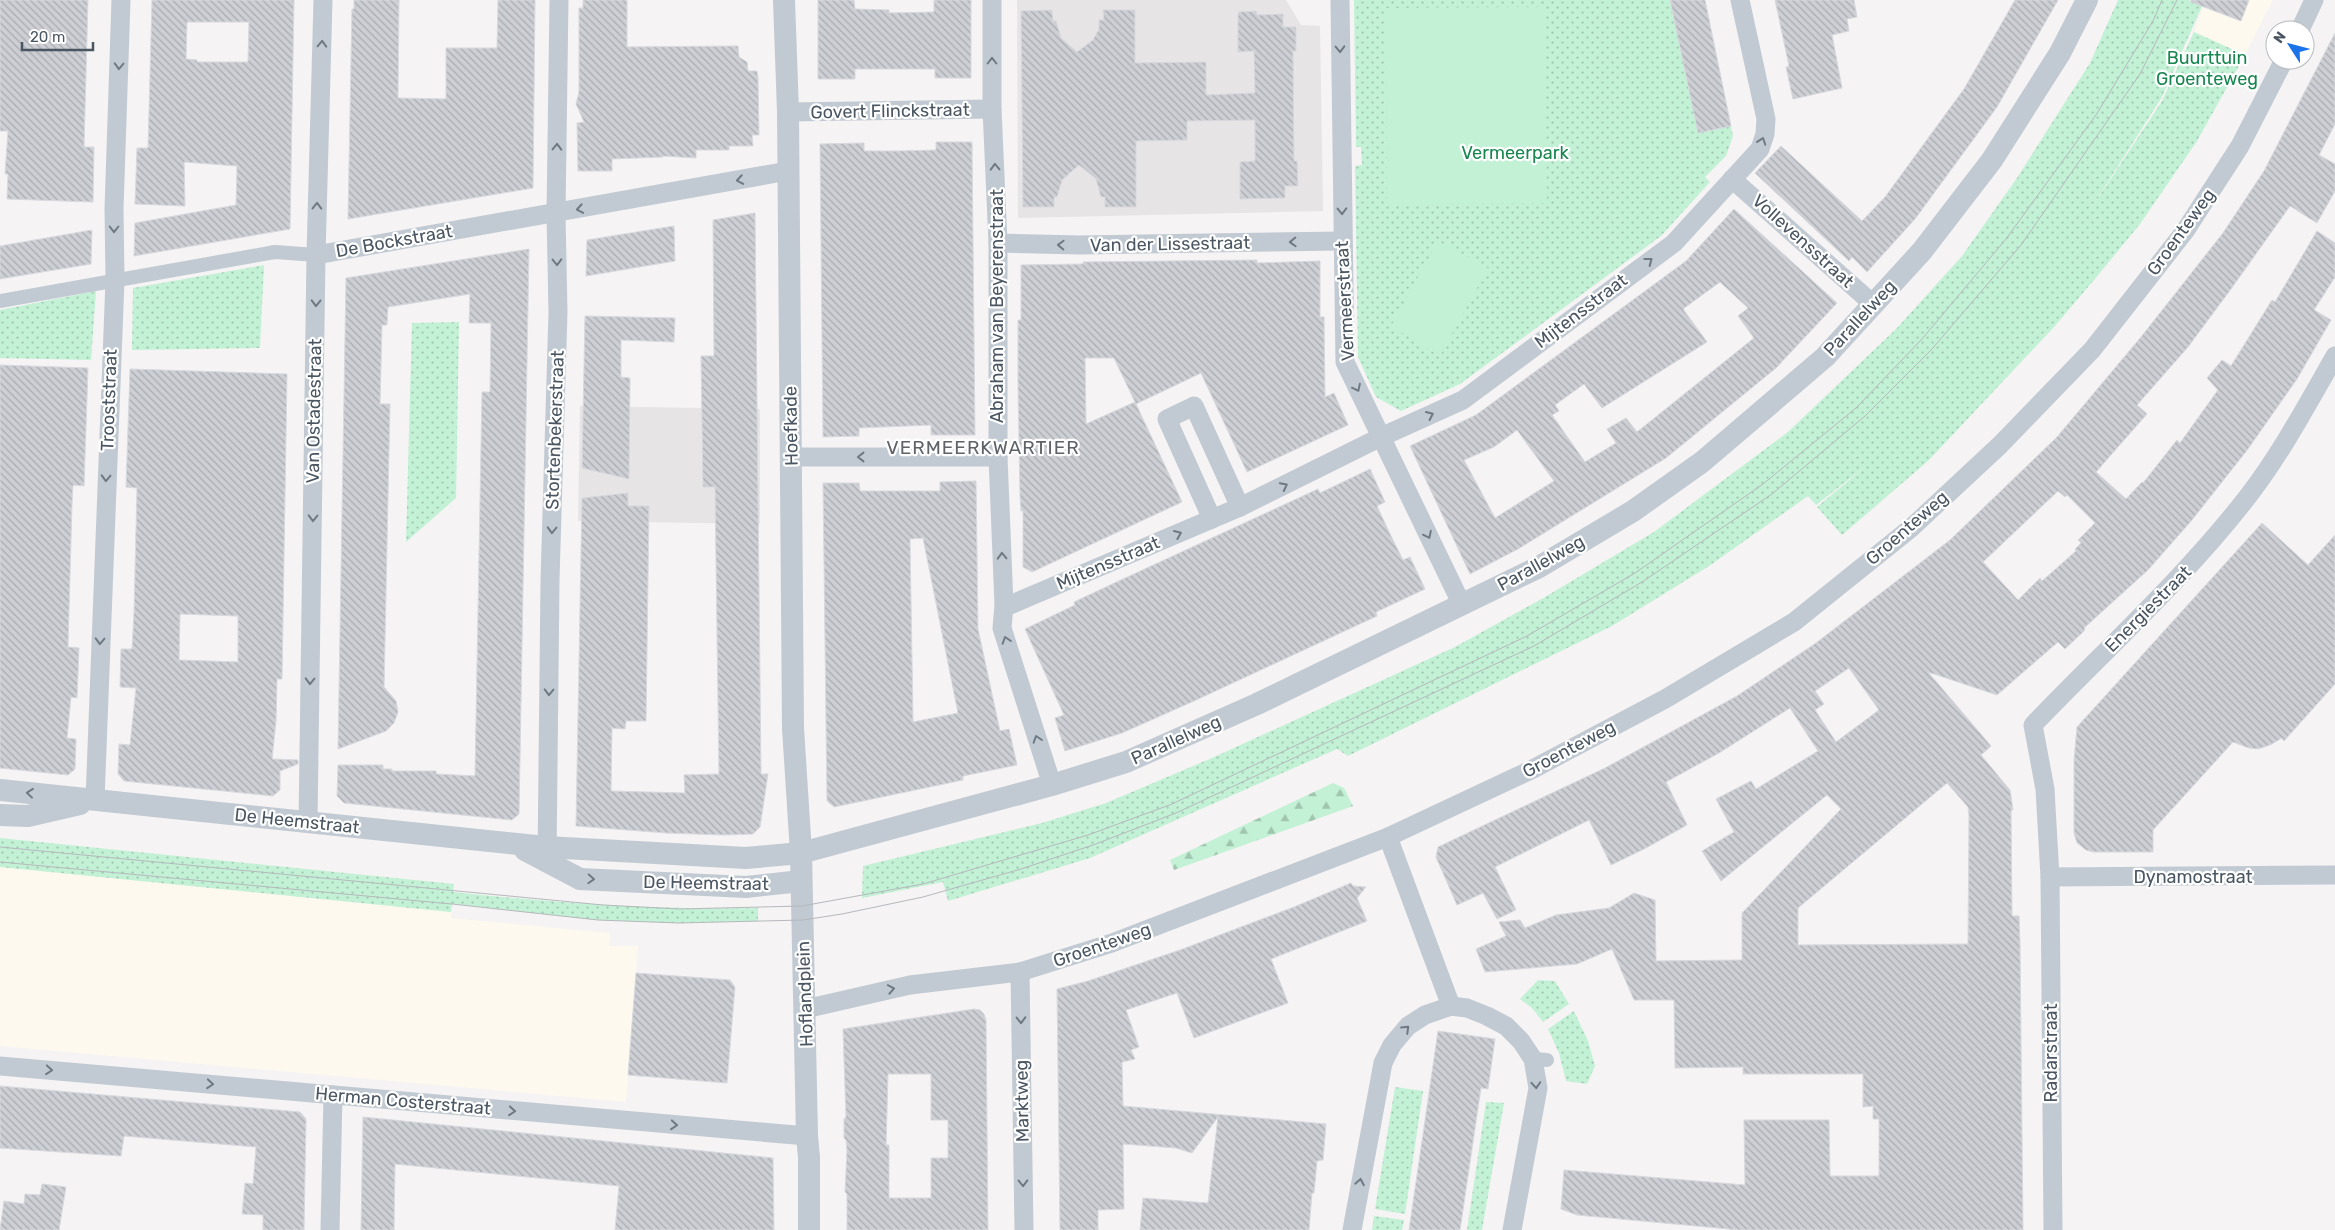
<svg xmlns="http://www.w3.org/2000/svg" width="2335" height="1230" font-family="Rubik,sans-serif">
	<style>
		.commercial { fill: #fdf9ef }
		.education { fill: #e6e4e5 }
		.green { fill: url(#green-dots) }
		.forest { fill: url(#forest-firs) }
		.pitch { fill: #c3f1d5 }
		.building { fill: url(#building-back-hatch); stroke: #d7d9de; fill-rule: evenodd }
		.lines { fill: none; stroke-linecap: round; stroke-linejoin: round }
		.pedestrian { stroke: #c1cad2; stroke-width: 14 }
		.minor { stroke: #c1cad2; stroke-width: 19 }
		.tertiary { stroke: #c1cad2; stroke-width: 22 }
		.tram { stroke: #b5b8bd; stroke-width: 1 }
		.oneway { stroke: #6e7983 }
		.labels { text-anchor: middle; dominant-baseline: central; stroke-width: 4.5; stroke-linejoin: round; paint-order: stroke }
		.park-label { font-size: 18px; fill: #17864f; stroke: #fff }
		.street-label { font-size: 18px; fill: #4a5661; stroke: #fff }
		.neighbourhood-label { font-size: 19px; letter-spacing: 1px; fill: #5f6368; stroke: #fff }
	</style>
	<defs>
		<pattern id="green-dots" width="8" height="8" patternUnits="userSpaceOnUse" patternTransform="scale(1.25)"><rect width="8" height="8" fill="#c3f1d5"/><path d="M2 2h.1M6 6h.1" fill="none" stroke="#a0c6b0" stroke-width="1.8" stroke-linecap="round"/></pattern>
		<pattern id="forest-firs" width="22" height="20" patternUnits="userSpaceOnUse" patternTransform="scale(1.25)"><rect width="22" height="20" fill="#c3f1d5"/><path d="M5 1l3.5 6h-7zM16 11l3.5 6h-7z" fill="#a0c6b0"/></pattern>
		<pattern id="building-back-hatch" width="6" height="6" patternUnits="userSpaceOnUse" patternTransform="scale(1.25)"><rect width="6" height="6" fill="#cdcfd5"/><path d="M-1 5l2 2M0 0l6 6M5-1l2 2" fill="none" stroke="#a8abb0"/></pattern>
	</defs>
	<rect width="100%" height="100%" fill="#f5f3f3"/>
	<g class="commercial">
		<polygon points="2206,0 2273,0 2245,55 2194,32"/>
		<polygon points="0,867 451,912 451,918 610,933 609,946 638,946 626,1102 0,1046"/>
	</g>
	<g class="education">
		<polygon points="1017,0 1286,0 1301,25 1320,26 1323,211 1018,218"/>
		<polygon points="580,406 760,409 760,524 578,521"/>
	</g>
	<g class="green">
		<polygon points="1354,0 1705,0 1733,136 1726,156 1705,177 1710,182 1661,236 1460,384 1401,411 1376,397 1358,357 1355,166 1362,165 1361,147 1356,147"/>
		<polygon points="2118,0 2188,0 2202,6 2162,97 2088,213 2162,101 2194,32 2245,55 2197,141 2140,224 2094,280 2054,327 1928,461 1842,535 1817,507 1866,466 1816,505 1808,496 1709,566 1612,626 1348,756 1337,749 1090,858 948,901 943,882 862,898 863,866 1042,823 1106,803 1212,758 1455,647 1545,597 1654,532 1788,432 1897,328 1962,256 2017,178 2090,63"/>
		<polygon points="264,265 260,348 132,350 133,288"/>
		<polygon points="96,291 91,360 0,358 0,310"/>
		<polygon points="459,322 456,498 406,542 412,323"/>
		<path d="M0,838L454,884L453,892C555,903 656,910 758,908V921L678,923L598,920L452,904L451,912L0,867Z"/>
		<polygon points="1538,980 1555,981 1569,1004 1543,1022 1532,1008 1520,999"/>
		<polygon points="1574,1011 1588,1041 1595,1066 1587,1084 1566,1081 1559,1053 1548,1029"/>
		<polygon points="1395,1087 1423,1091 1405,1214 1375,1209"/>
		<polygon points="1486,1102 1504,1103 1482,1230 1467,1230"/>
		<polygon points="1374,1216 1404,1220 1402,1230 1372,1230"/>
	</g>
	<polygon class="forest" points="1333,783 1344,788 1353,806 1174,870 1170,860"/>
	<g class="pitch">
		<polygon points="1545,7 1547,203 1387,204 1386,8"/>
		<polygon points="1438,241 1488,268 1440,356 1391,326"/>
	</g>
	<g class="building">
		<polygon points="0,0 88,0 84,147 94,147 93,202 7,199 8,174 5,174 8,131 0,131"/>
		<path d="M152,0H294L290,229L134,256L135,223L236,205L237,166L184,162L185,206L135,204L137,148H148ZM187,22H249L248,62H197V60L186,59Z"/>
		<polygon points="354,0 399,0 398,98 446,99 446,48 497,48 498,0 535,0 533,188 348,219 352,9 354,9"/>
		<polygon points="583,0 627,0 627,47 738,46 739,57 747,62 748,71 757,71 758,77 759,135 752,135 753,146 729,146 729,150 696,150 696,158 663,156 663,157 612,159 612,171 578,171 577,123 584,122 576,104 579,92 579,8 583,8"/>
		<polygon points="818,0 854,0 855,9 889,10 889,13 934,12 934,0 971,0 971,78 935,78 935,69 855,69 855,79 818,79"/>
		<polygon points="1670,0 1705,0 1731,126 1698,133"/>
		<polygon points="1775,0 1854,0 1857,17 1847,19 1849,31 1832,35 1842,88 1793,99 1786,67 1789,66"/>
		<polygon points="2015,0 2058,0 1997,107 1915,219 1867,272 1852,257 1849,261 1755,173 1781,146 1862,221 1885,197 1964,89"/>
		<polygon points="2191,0 2249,0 2241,21 2191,2"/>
		<polygon points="1052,10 1053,21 1056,21 1061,38 1077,52 1093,40 1099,29 1099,20 1104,20 1103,10 1135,10 1135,63 1206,62 1206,95 1255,93 1254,51 1238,52 1238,14 1239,12 1256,11 1257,15 1283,14 1283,27 1296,27 1296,51 1293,51 1294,161 1297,161 1298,186 1285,186 1285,198 1240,199 1240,162 1255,161 1255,120 1187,121 1187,140 1136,141 1136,207 1105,207 1105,197 1101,197 1096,179 1079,165 1062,180 1057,197 1054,197 1054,207 1023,207 1021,11"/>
		<path d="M2335,33V124L2319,155L2335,164V191L2317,223L2290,206L2231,289L2188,347L2137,405L2147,414L2096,472L2126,499L2142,482L2143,483L2177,440L2180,443L2218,390L2207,378L2222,360L2231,366L2272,300L2275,302L2317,231L2335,243V277L2314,310L2331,320L2297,379L2248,449L2192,520L2148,570L2084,628L2085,630L2065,649L2058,642L1997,695L1928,672L1991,746L1981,755L2010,790L2013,810H2011L2012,916H2019L2020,943L2023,1230H1739L1577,1215L1561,1209L1564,1170L1745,1185L1744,1120H1829L1830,1176H1879V1119H1873V1106L1863,1107V1074H1743V1067L1675,1068L1674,1000H1634L1612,949L1577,964L1485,972L1476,949L1506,936L1499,922L1520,920L1525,928L1556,915L1609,908L1634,893L1655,900L1656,961L1742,960V913L1841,809L1827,795L1721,881L1702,851L1734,832L1716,799L1751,781L1756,789L1818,751L1790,708L1719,753L1666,782L1687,825L1646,848L1611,865L1589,820L1495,867L1516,910L1497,919L1483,893L1457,905L1436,857L1438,847L1605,768L1737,696L1816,643L1950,540L2057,437L2141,337L2223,233L2264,171ZM2058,491L2065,497L2067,495L2095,523L2078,540L2081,543L2075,549L2076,551L2042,581L2040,578L2018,600L1983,562ZM1849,668L1879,710L1836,742L1815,710L1824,704L1815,691ZM1947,783L1968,807L1969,815L1968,944L1798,945V908Z"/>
		<polygon points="936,142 972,142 975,435 931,435 931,425 859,428 859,436 823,437 820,144 864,143 864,151 899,151 936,150"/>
		<path d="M1734,209L1837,303L1776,368L1666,458L1518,549L1470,574L1410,446L1476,415L1686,261ZM1720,282L1748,308L1738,316L1754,338L1637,432L1626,418L1607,429L1616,443L1585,462L1552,415L1559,411L1555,405L1584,384L1602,408L1707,342L1683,309ZM1517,430L1554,481L1495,518L1464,460L1494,447Z"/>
		<polygon points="755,213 761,774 768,774 760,827 753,834 724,835 666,833 576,826 582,498 628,493 628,506 649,506 646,721 626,721 625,729 612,728 611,791 685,793 684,775 719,774 715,487 703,487 701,356 714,356 713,220"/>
		<polygon points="674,226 675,261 586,276 587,240"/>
		<polygon points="92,230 91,264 0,279 0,246"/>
		<polygon points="529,249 519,814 512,820 344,803 337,796 338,765 383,765 383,769 392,769 392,771 436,771 436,774 475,776 482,392 490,392 491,323 469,323 470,294 388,307 387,325 382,325 380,404 390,404 384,687 396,701 398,712 394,723 386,731 338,749 346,278"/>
		<path d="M1257,260V263L1320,261V317H1324L1325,397L1334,393L1348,425L1247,472L1201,373L1136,404L1182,502L1032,572L1023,567V511H1021L1020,495L1018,387V320H1021V265L1083,264V262ZM1085,358H1114L1135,402L1086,424Z"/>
		<polygon points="585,316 675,318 674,342 621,340 621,377 630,378 629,479 582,468"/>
		<polygon points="0,365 88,368 84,486 73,485 72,504 68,647 79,648 77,698 71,697 67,738 76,739 75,769 68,775 0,768"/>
		<path d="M130,369L287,374L282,679H277L276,721L272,759L298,760V764L280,771V790L273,796L124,781L118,774L119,744L130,745L136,688L120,687L121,649H132L134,613L137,488L126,487ZM180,614L238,616V662L179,660Z"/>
		<polygon points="1370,469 1385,502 1377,506 1390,534 1403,560 1410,557 1425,589 1376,612 1377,616 1194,701 1122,733 1065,751 1055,718 1064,715 1025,629 1075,605 1074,602 1123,579 1318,489 1320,493"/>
		<path d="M976,481L978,629L1000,731L1009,729L1017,765L963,776V780L834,807L827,801L823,483H859L860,491H940V482ZM923,538L958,713L913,722L910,539Z"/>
		<polygon points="2262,523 2308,565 2335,535 2335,684 2284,741 2282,738 2270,745 2258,749 2249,748 2233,742 2153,830 2153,852 2093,852 2086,850 2077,843 2074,833 2074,760 2077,727"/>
		<polygon points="1351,883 1353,886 1366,887 1357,898 1367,921 1271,959 1288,1003 1194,1038 1177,993 1126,1010 1139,1047 1131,1050 1135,1059 1122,1062 1123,1106 1326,1124 1323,1160 1317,1161 1314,1193 1312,1193 1309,1230 1140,1230 1143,1198 1208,1203 1218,1117 1192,1153 1176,1148 1123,1144 1124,1209 1098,1210 1098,1230 1060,1230 1057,989 1088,981 1180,950 1294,907"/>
		<polygon points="636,973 730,980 735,987 727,1083 628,1075"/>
		<path d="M974,1009L980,1010L984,1014L986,1020L988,1230H847V1194L845,1192L847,1150L846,1140L844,1138V1119L846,1117L843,1029ZM888,1074H931V1120H948V1158H931V1198H889V1145H886Z"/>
		<polygon points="1438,1031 1495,1039 1488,1089 1481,1088 1460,1230 1409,1230"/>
		<polygon points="0,1086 300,1112 306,1119 304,1230 263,1230 263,1215 242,1214 245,1183 253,1184 256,1147 124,1136 121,1156 0,1148"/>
		<polygon points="363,1117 773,1158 774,1230 615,1230 619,1186 395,1164 394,1230 361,1230"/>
		<polygon points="42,1184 66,1187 59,1230 0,1230 4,1201 24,1204 25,1194 40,1195"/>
	</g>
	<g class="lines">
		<g class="pedestrian">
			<polyline points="0,301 275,252 316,255"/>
			<polyline points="1533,1059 1547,1060"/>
		</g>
		<g class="minor">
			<polyline points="992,0 992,109 998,243 998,457 1004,605 1002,628 1052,785"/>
			<polyline points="1340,0 1345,362 1462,605"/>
			<polyline points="2300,30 2314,0"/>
			<polyline points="788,112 992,109"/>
			<polyline points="1732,179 1873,304"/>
			<polyline points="998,243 1079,245 1342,241"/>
			<polyline points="316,255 788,171"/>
			<polyline points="791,457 998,457"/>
			<polyline points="1212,519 1167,419 1194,406 1240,507"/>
			<polyline points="1004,605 1010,605 1240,507 1381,437 1463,400 1674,243 1760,149 1765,134 1766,119 1740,0"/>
			<polyline points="95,800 115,280 114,209 121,0"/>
			<polyline points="308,822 316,255 323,0"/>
			<polyline points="1388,837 1451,1006"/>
			<polyline points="547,860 550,580 558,312 556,214 559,0"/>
			<polyline points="2050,877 2335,875"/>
			<polyline points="1020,972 1024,1230"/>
			<polyline points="805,1009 910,985 1020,972 1112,943 1388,837 1533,769 1665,699 1794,622 1911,528 2000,445 2092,350 2185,231 2240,146 2284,60"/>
			<polyline points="0,1066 807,1136"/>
			<polyline points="330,1230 333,1095"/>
			<polyline points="1352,1230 1383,1063 1392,1045 1408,1026 1425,1015 1451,1006 1467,1008 1487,1016 1506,1026 1521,1041 1533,1059 1538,1088 1512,1230"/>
			<path d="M2053,1230L2050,877L2045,789L2033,725C2106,649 2185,578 2249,495C2282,452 2308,403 2335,356"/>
		</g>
		<g class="tertiary">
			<polyline points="784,0 788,112 793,728 801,853 807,1136 809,1157 809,1230"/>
			<polyline points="0,790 546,847 746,858 801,853 1052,785 1126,762 1257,704 1539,567 1633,511 1702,462 1825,357 1922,251 1992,160 2060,53 2087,0"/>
			<polyline points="0,815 28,816 80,804"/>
			<polyline points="525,850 580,879 746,887 801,881"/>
		</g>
		<g class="tram">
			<polyline points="0,847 603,905 680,909 802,906 923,884 1088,835 1172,804 1527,636 1635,573 1763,484 1856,408 1922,339 2006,239 2096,115 2153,21 2162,0"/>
			<polyline points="0,862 452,904 598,920 679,923 803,920 842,914 923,897 1021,869 1093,845 1176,813 1534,646 1642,582 1772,494 1865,416 1932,349 2021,245 2140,74 2177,0"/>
		</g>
	</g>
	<defs><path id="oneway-chevron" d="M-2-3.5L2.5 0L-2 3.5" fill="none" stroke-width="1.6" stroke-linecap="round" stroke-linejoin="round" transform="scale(1.25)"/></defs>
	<g class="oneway">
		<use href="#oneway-chevron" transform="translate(322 44) rotate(-88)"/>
		<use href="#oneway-chevron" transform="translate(1340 49) rotate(89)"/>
		<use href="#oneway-chevron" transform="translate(992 61) rotate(-90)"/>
		<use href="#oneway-chevron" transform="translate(119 66) rotate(92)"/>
		<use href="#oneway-chevron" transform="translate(1762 141) rotate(-71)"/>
		<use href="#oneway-chevron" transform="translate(557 147) rotate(-89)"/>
		<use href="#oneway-chevron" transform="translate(995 167) rotate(-92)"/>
		<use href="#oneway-chevron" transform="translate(740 180) rotate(170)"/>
		<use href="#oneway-chevron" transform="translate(317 206) rotate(-89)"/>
		<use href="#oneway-chevron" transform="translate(580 209) rotate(170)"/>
		<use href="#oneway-chevron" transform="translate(1342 211) rotate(89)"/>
		<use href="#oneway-chevron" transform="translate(114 229) rotate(90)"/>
		<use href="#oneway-chevron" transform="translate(1293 242) rotate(178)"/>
		<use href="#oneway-chevron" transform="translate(1061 245) rotate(-178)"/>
		<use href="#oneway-chevron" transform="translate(1649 261) rotate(-37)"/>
		<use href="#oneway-chevron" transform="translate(557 262) rotate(89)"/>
		<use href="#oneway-chevron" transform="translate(316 303) rotate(91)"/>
		<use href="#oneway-chevron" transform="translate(1357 388) rotate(64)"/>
		<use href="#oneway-chevron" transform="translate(1430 415) rotate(-25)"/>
		<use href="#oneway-chevron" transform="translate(861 457) rotate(180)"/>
		<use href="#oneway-chevron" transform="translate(106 478) rotate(92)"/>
		<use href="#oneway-chevron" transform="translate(1284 486) rotate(-27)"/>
		<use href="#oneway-chevron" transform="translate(313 518) rotate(91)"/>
		<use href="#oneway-chevron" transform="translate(552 530) rotate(92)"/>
		<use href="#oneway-chevron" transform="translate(1178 534) rotate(-23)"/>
		<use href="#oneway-chevron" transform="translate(1428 535) rotate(64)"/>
		<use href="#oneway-chevron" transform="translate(1002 556) rotate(-92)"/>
		<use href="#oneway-chevron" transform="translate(1006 640) rotate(-108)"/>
		<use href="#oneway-chevron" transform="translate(100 641) rotate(92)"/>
		<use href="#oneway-chevron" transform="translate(310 681) rotate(91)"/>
		<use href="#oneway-chevron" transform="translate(549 692) rotate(91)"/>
		<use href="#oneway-chevron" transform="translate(1037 739) rotate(-108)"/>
		<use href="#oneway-chevron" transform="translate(30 793) rotate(-174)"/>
		<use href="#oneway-chevron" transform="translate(591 879) rotate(3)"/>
		<use href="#oneway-chevron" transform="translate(891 989) rotate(-11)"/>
		<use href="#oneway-chevron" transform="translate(1021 1020) rotate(89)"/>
		<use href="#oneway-chevron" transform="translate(1406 1029) rotate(-44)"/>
		<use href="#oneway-chevron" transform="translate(49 1070) rotate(5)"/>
		<use href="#oneway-chevron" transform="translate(210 1084) rotate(5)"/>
		<use href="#oneway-chevron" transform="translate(1536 1085) rotate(86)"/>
		<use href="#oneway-chevron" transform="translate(512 1111) rotate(5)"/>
		<use href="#oneway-chevron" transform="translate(674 1125) rotate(5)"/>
		<use href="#oneway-chevron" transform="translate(1360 1182) rotate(-80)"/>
		<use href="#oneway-chevron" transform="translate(1023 1183) rotate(89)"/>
	</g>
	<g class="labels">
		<g class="park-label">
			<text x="2207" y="58">Buurttuin<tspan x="2207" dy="21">Groenteweg</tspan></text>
			<text x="1515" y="153">Vermeerpark</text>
		</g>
		<g class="street-label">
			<text transform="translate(890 111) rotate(-1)">Govert Flinckstraat</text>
			<text transform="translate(2181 232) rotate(-54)">Groenteweg</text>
			<text transform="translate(394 241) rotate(-10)">De Bockstraat</text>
			<text transform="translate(1803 241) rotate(42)">Vollevensstraat</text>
			<text transform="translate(1170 244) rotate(-1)">Van der Lissestraat</text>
			<text transform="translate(1345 301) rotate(-93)">Vermeerstraat</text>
			<text transform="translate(997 306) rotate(-90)">Abraham van Beyerenstraat</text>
			<text transform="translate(1581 311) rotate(-37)">Mijtensstraat</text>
			<text transform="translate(1860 318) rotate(-47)">Parallelweg</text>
			<text transform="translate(109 400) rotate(-88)">Trooststraat</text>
			<text transform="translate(314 411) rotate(-89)">Van Ostadestraat</text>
			<text transform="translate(791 426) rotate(-91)">Hoefkade</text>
			<text transform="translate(555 430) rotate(-88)">Stortenbekerstraat</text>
			<text transform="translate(1907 528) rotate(-41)">Groenteweg</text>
			<text transform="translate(1108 563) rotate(-23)">Mijtensstraat</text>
			<text transform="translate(1541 563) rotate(-29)">Parallelweg</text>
			<text transform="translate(2148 609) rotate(-45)">Energiestraat</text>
			<text transform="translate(1176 740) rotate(-24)">Parallelweg</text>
			<text transform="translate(1569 749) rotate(-28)">Groenteweg</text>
			<text transform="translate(297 821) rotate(6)">De Heemstraat</text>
			<text x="2193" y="877">Dynamostraat</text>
			<text transform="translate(706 883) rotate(1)">De Heemstraat</text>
			<text transform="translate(1102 945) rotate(-19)">Groenteweg</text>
			<text transform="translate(805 994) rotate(-92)">Hoflandplein</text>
			<text transform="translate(2051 1053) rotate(-90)">Radarstraat</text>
			<text transform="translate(403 1101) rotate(5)">Herman Costerstraat</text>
			<text transform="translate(1022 1101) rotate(-91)">Marktweg</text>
		</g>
		<g class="neighbourhood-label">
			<text x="983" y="447">VERMEERKWARTIER</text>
		</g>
	</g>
	<g transform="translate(2290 45) rotate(306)"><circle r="24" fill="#ffffff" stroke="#b7bbc0"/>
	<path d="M0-4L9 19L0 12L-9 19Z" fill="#1a73e8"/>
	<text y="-8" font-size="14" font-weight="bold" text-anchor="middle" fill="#4a5661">N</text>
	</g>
	<path d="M22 42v8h71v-8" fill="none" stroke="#4a5661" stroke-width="2.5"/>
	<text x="30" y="42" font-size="15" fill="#4a5661" stroke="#ffffff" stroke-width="4" paint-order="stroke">20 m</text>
</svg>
